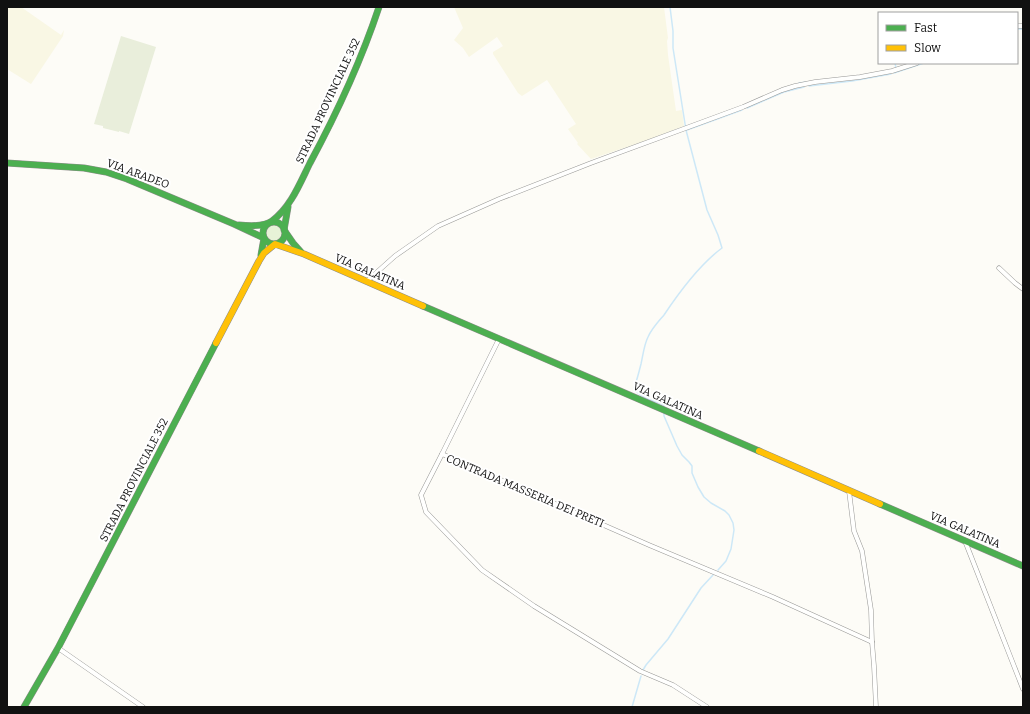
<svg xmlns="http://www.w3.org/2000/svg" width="1030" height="714" font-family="Bitter,serif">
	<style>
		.farmland { fill: #f9f7e4 }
		.green { fill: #e7f3d7 }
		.cemetery { fill: #e9eedb }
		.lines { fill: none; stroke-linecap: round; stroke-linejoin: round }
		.stream { stroke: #cde8f7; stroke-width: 1.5 }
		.street-casing { stroke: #979795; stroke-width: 5 }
		.fast-casing { stroke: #8e8d8b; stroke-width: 7 }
		.slow-casing { stroke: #8e8d8b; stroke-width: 7 }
		.street { stroke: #fffffe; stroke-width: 4 }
		.fast { stroke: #4caf50; stroke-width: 6 }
		.slow { stroke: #ffc107; stroke-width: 6 }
		.labels { text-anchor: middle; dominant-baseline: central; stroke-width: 4; stroke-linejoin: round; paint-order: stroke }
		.street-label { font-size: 11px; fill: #111; stroke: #fff }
	</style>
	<rect width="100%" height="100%" fill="#fdfcf7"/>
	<g class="farmland">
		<polygon points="9,7 21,7 61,35 64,30 63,36 31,84 7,69 7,8"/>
		<polygon points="454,7 664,7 668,38 667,41 668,55 676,111 682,110 684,126 648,140 591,159 577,144 578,143 568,129 576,124 547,80 522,96 518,93 493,54 493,52 503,46 497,37 469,57 463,48 454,40 463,28"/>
	</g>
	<circle class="green" cx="274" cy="233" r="9"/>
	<polygon class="cemetery" points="121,36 156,47 129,134 119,131 119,132 103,128 103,126 94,124"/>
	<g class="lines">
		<g class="stream">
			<polyline points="1017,29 1023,29"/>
			<polyline points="895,63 896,68"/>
			<polyline points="894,73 924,63"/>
			<polyline points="799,83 807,82"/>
			<polyline points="809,86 852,81 891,74"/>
			<polyline points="747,108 784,92 804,87"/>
			<polyline points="687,130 742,110"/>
			<path d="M664,408V405C655,401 639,398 634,388C637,380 639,372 641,364C643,355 644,345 648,337C652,328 658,322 664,315C680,291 699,265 722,248L718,235L707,210L686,130L673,48V31L670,7"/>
			<polyline points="664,412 664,416 677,446 682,455 689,462 692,466 692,473 698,487 704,497 711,503 725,511 729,515 733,523 734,530 731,549 726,561 718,570"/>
			<polyline points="643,670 646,665 668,639 701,588 713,575"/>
			<polyline points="632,707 641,676"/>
		</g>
		<g class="street-casing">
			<g id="street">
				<polyline points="1017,26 1023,26"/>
				<polyline points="999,268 1015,283 1023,289"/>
				<polyline points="367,281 395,256 438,226 499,199 591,163 743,107 782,90 795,86 815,82 860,77 892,71 917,63"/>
				<polyline points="442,454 499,339"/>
				<polyline points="849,491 854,531 862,551 871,610 872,642 874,666 876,707"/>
				<polyline points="965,541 1023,689"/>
				<polyline points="58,648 143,707"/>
				<polyline points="707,707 673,685 640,671 534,606 482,570 426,512 421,495 442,454 649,545 773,597 872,642"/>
			</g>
		</g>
		<g class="fast-casing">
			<g id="fast">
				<polyline points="7,163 84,168 106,172 127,179 234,224 264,238 261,255"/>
				<polyline points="288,207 284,230 293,243 301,252"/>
				<circle cx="274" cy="233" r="11"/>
				<path d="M239,225C249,226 264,227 272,221C291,207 300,183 310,163C337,113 361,61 379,7"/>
				<polyline points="423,306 759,451"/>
				<polyline points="880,504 1023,566"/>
				<polyline points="24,707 58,648 216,343"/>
			</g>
		</g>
		<g class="slow-casing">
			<g id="slow">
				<polyline points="216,343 259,261 264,253 275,244 304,254 423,306"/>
				<polyline points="759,451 880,504"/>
			</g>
		</g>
		<use href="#street" class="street"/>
		<use href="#fast" class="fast"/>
		<use href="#slow" class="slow"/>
	</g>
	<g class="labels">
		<g class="street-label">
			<text transform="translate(328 101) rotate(-65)">STRADA PROVINCIALE 352</text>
			<text transform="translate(138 174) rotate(20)">VIA ARADEO</text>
			<text transform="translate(370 272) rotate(23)">VIA GALATINA</text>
			<text transform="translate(668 401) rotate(24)">VIA GALATINA</text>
			<text transform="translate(134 480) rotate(-63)">STRADA PROVINCIALE 352</text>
			<text transform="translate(525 491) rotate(23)">CONTRADA MASSERIA DEI PRETI</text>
			<text transform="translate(965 530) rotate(23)">VIA GALATINA</text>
		</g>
	</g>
	<rect width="1030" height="714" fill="none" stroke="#111111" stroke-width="16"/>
	<rect x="878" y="12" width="140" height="52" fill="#ffffff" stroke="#a0a0a0"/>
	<rect x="886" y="25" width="20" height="6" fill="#4caf50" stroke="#a0a0a0"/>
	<text x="914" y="32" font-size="12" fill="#111111">Fast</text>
	<rect x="886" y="45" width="20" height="6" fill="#ffc107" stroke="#a0a0a0"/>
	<text x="914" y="52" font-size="12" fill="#111111">Slow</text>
</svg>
